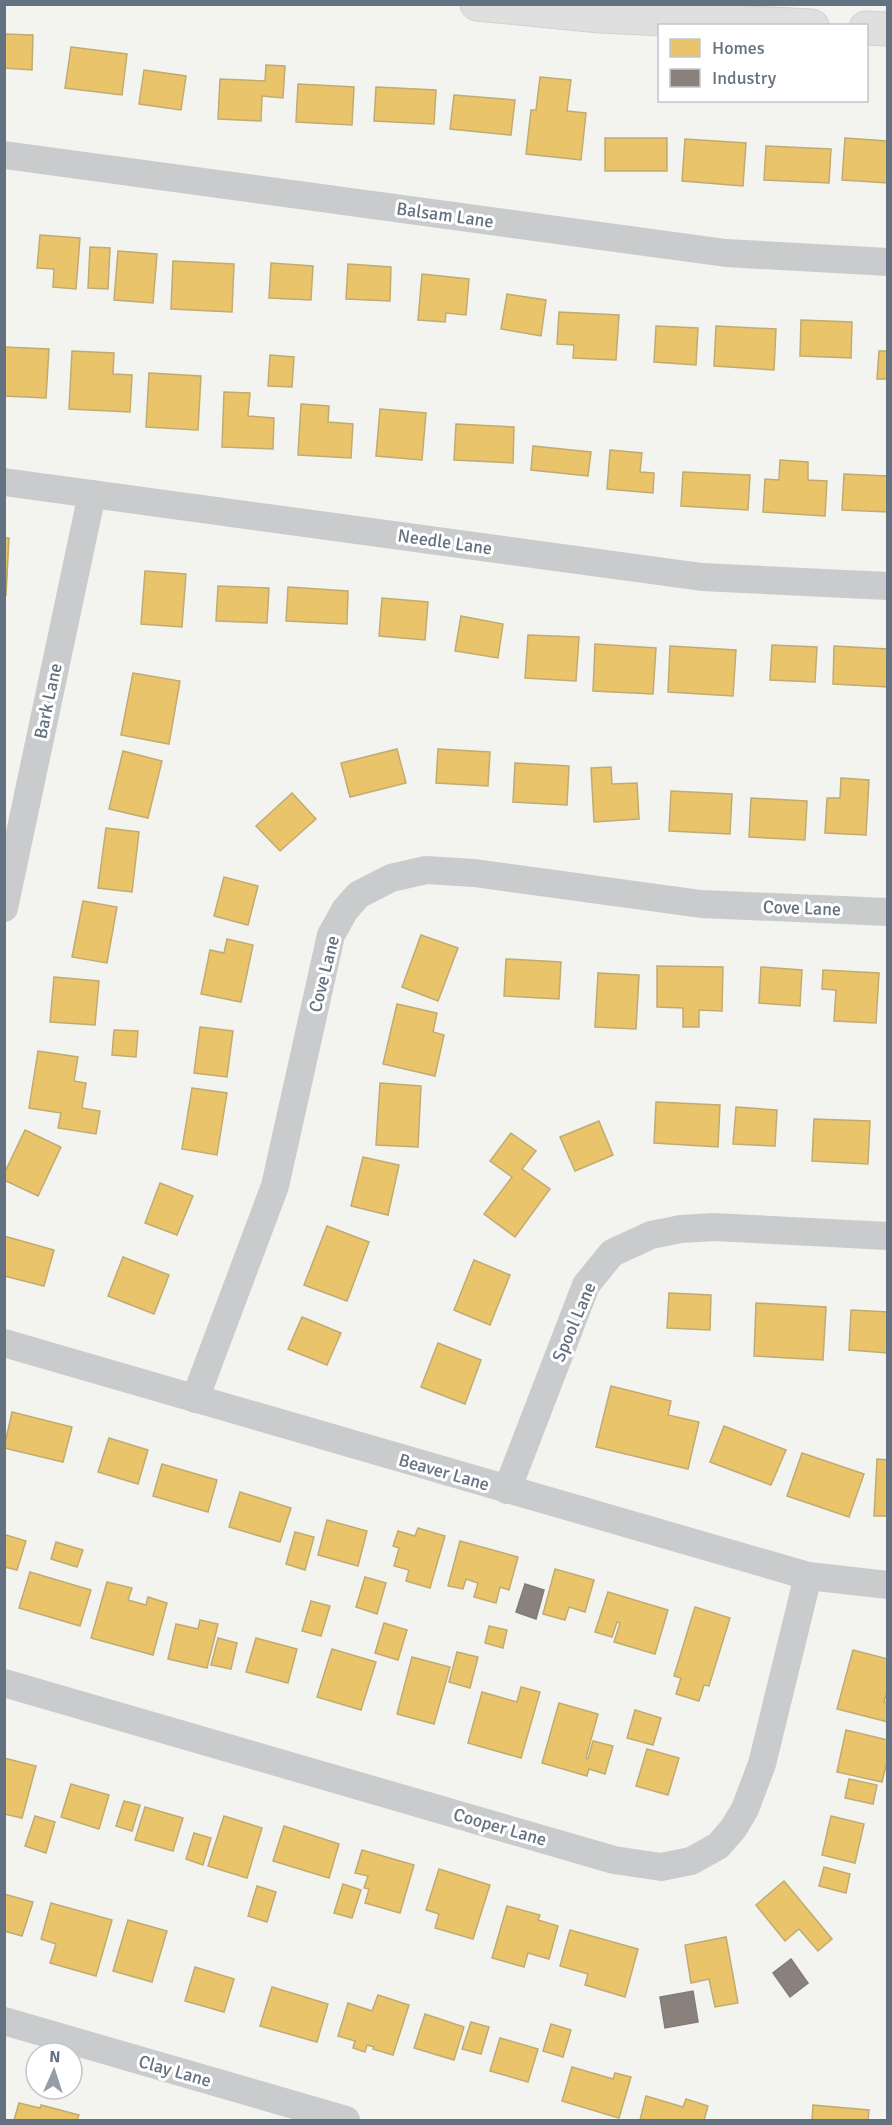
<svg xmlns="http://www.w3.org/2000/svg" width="892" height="2125" font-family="Signika,sans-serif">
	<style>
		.homes { fill: #e9c46a; stroke: #c1ab71; stroke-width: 1.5 }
		.industry { fill: #8a817c; stroke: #7e7c7d; stroke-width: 1.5 }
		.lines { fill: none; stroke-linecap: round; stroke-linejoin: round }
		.major-casing { stroke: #d1d1d1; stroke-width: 35 }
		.minor { stroke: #cacbcc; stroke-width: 28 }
		.major { stroke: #dfdfe0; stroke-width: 33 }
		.labels { text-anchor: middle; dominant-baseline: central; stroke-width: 6; stroke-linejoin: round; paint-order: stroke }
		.street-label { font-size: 18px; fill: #637180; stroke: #fff }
	</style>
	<rect width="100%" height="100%" fill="#f3f3f0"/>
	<g class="homes">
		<polygon points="4,34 33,35 32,70 4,68"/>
		<polygon points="71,47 127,54 122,95 65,88"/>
		<polygon points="266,65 285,66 283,98 262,96 261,121 218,119 220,79 265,81"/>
		<polygon points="144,70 186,76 181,110 139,104"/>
		<polygon points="540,77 571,80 567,111 586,113 581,160 526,154 531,110 536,110"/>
		<polygon points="298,84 354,87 352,125 296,122"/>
		<polygon points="376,87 436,90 434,124 374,121"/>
		<polygon points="454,95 515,100 511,135 450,129"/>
		<rect x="605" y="138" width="62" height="33"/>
		<polygon points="845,138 887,141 888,183 842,180"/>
		<polygon points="685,139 746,143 743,186 682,181"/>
		<polygon points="766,146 831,149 829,183 764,180"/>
		<polygon points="40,235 80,238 76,289 53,287 54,269 37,268"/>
		<polygon points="90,247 110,248 108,289 88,288"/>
		<polygon points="118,251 157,254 153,303 114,300"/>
		<polygon points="173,261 234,264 232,312 171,309"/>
		<polygon points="271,263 313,266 311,300 269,298"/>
		<polygon points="348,264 391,267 390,301 346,299"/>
		<polygon points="422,274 469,279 466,315 446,313 445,322 418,320"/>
		<polygon points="507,294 546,300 541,336 501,329"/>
		<polygon points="559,312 619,315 616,360 573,358 574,345 557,344"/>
		<polygon points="801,320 852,322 851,358 800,356"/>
		<polygon points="656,326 698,328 696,365 654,362"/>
		<polygon points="716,326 776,329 774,370 714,366"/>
		<polygon points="4,347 49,349 46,398 4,396"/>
		<polygon points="72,351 114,353 113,374 132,375 130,412 69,409"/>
		<polygon points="879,351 888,351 888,379 877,379"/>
		<polygon points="270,355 294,357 292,387 268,386"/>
		<polygon points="149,373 201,376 198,430 146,427"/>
		<polygon points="224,392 250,393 248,416 274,418 273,449 222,447"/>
		<polygon points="301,404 329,406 328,422 353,424 351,458 298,455"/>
		<polygon points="380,409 426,413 422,460 376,456"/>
		<polygon points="456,424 514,427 513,463 454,460"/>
		<polygon points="533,446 591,452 588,476 531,470"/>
		<polygon points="610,450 642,453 640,472 654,473 653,493 607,489"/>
		<polygon points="780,460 808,462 808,480 827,481 825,516 763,512 765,479 779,480"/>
		<polygon points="683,472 750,475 748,510 681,506"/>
		<polygon points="844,474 888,476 888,512 842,510"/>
		<polygon points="4,538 9,538 6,595 4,595"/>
		<polygon points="145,571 186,574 182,627 141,624"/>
		<polygon points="218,586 269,588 267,623 216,621"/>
		<polygon points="288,587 348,591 347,624 286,621"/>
		<polygon points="382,598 428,602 425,640 379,636"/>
		<polygon points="461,616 503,624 498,658 455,651"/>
		<polygon points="528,635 579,637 576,681 525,678"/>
		<polygon points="595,644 656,648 653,694 593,691"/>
		<polygon points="772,645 817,647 815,682 770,680"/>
		<polygon points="670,646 736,650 733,696 668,692"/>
		<polygon points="834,646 888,649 888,687 833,684"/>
		<polygon points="133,673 180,681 169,744 121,735"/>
		<polygon points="397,749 406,783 350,797 341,763"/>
		<polygon points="438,749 490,752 488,786 436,783"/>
		<polygon points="123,751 162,761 148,818 109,809"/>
		<polygon points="515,763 569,766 567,805 513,802"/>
		<polygon points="611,767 612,784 637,783 639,819 594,822 591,768"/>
		<polygon points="841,778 869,780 866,835 825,833 827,798 840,798"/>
		<polygon points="671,791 732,794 730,834 669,831"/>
		<polygon points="292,793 316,819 280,851 256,826"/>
		<polygon points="751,798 807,801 805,840 749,837"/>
		<polygon points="106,828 139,832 132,892 98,888"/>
		<polygon points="224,877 258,886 248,925 214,916"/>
		<polygon points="83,901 117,907 107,963 72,957"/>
		<polygon points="421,935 458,948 438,1001 402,987"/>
		<polygon points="227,939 253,945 241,1002 201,994 210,950 224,953"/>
		<polygon points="506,959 561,962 559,999 504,996"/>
		<polygon points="657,966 723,967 722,1011 699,1010 699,1027 683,1027 683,1008 657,1007"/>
		<polygon points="761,967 802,970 800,1006 759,1003"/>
		<polygon points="823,970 879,973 876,1023 834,1021 836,990 822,989"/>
		<polygon points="598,973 639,975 636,1029 595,1027"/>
		<polygon points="54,977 99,981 95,1025 50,1022"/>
		<polygon points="397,1004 437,1013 433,1032 444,1035 435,1076 383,1064"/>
		<polygon points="200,1027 233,1031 227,1077 194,1073"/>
		<polygon points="114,1030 138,1031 136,1057 112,1055"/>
		<polygon points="38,1051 78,1057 74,1081 86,1083 82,1108 100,1111 96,1134 58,1128 61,1113 29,1108"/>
		<polygon points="380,1083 421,1086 418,1147 376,1145"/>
		<polygon points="192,1088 227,1093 217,1155 182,1149"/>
		<polygon points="656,1102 720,1105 718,1147 654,1143"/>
		<polygon points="736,1107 777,1110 775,1146 733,1144"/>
		<polygon points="814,1119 870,1121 868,1164 812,1161"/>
		<polygon points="599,1121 613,1155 575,1171 560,1137"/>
		<polygon points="25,1130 61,1147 38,1196 4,1180 4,1174"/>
		<polygon points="511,1133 536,1151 522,1169 550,1189 515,1237 484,1214 512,1177 490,1161"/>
		<polygon points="363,1157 399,1165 388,1215 351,1206"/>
		<polygon points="160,1183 193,1196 177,1235 145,1223"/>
		<polygon points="327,1226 369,1242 347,1301 304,1285"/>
		<polygon points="4,1236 54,1250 44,1286 4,1276"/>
		<polygon points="123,1257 169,1275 154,1314 108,1296"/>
		<polygon points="474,1260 510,1275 490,1325 454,1310"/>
		<polygon points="669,1293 711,1295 710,1330 667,1328"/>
		<polygon points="756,1303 826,1307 823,1360 754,1356"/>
		<polygon points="851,1310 888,1312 888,1353 849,1350"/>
		<polygon points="302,1317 341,1333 327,1365 288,1349"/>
		<polygon points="438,1343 481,1360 465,1404 421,1387"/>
		<polygon points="611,1386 671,1401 668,1415 699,1422 688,1469 596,1447"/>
		<polygon points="12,1412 72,1427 63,1462 4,1448"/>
		<polygon points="724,1426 786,1450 771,1485 710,1462"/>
		<polygon points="109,1438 148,1450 138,1484 98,1472"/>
		<polygon points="802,1453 864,1474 849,1517 787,1496"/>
		<polygon points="877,1459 888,1460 888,1516 874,1516"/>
		<polygon points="162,1464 217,1480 208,1512 153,1496"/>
		<polygon points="240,1492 291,1508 280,1542 229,1527"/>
		<polygon points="327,1520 367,1531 358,1566 318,1555"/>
		<polygon points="418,1528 445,1536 430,1588 406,1581 409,1570 394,1566 399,1548 393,1546 398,1531 415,1536"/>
		<polygon points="295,1532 314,1537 305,1570 286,1564"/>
		<polygon points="6,1535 26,1541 17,1570 4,1567 4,1541"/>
		<polygon points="460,1541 518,1557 509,1590 500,1587 496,1603 474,1597 478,1583 466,1579 463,1589 448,1586"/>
		<polygon points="56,1542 83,1550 77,1567 51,1559"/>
		<polygon points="555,1569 594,1580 585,1612 569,1607 565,1620 543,1614"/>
		<polygon points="30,1572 91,1590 80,1626 19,1608"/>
		<polygon points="365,1577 386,1583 377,1614 356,1607"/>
		<polygon points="107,1582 132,1588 128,1600 146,1605 148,1597 167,1603 153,1655 91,1638"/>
		<polygon points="608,1592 668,1610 655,1654 614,1642 620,1623 617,1622 612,1637 595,1632"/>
		<polygon points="311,1601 330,1606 321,1636 302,1631"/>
		<polygon points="695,1607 730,1618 709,1686 704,1685 699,1701 676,1694 681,1678 674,1676"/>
		<polygon points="200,1620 218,1624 207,1668 168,1659 176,1624 198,1629"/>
		<polygon points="384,1623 407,1630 398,1660 375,1653"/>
		<polygon points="489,1626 507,1630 503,1648 485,1643"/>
		<polygon points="218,1638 237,1643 231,1669 211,1665"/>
		<polygon points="256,1638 297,1649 288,1683 246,1672"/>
		<polygon points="332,1649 376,1662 361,1710 317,1697"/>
		<polygon points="853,1650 888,1659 888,1689 884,1702 888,1703 888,1722 837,1709"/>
		<polygon points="457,1652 478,1657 470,1688 449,1682"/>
		<polygon points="412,1657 450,1667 434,1724 397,1714"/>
		<polygon points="521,1687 540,1692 521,1758 468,1743 482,1692 517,1702"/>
		<polygon points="559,1703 598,1714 586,1758 588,1759 593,1741 613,1746 605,1774 589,1769 587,1776 542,1763"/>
		<polygon points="635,1710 661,1718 653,1745 627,1738"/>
		<polygon points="846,1730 888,1740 888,1758 882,1782 837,1772"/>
		<polygon points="647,1749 679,1758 668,1795 636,1786"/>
		<polygon points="4,1758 36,1766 22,1818 4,1814"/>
		<polygon points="849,1779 877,1785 873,1804 845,1798"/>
		<polygon points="71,1784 109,1795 99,1829 61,1817"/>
		<polygon points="124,1801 140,1805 132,1831 116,1826"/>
		<polygon points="145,1807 183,1818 173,1851 135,1840"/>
		<polygon points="35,1816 55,1822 46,1853 25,1846"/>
		<polygon points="224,1816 262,1828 247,1878 208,1866"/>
		<polygon points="831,1816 864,1824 855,1863 822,1855"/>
		<polygon points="284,1826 339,1844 329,1878 273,1861"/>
		<polygon points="194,1833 211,1838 203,1865 186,1859"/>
		<polygon points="362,1850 414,1865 400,1913 365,1903 369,1889 364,1888 368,1876 355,1873"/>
		<polygon points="824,1867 850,1874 846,1893 819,1886"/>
		<polygon points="439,1869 490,1885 473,1939 435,1928 439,1914 426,1910"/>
		<polygon points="784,1881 832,1939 818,1951 799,1929 785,1941 756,1905"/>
		<polygon points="343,1884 361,1890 352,1918 334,1913"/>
		<polygon points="257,1886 276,1892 267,1922 248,1916"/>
		<polygon points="4,1894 33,1902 22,1936 4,1931"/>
		<polygon points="51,1903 112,1920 96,1976 50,1963 56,1944 41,1939"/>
		<polygon points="507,1906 540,1915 538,1920 558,1926 549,1959 528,1953 524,1967 492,1958"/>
		<polygon points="128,1920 167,1931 152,1982 113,1971"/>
		<polygon points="570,1930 638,1949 625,1997 585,1985 588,1974 560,1966"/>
		<polygon points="726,1937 738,2003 715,2007 709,1979 691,1983 685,1945"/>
		<polygon points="195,1967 234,1979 224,2012 185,2001"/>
		<polygon points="272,1987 328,2004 317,2042 260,2026"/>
		<polygon points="378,1995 409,2005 393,2055 373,2049 374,2047 367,2045 365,2052 353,2048 355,2041 338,2036 348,2003 372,2011"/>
		<polygon points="425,2014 464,2027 454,2060 414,2048"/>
		<polygon points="471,2022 489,2027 481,2054 462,2049"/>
		<polygon points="551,2024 571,2030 563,2057 543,2051"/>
		<polygon points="500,2038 538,2049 528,2082 490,2071"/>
		<polygon points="572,2067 613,2079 615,2073 631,2077 619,2118 562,2101"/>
		<polygon points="646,2096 683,2107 686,2099 708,2106 704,2120 640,2120"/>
		<polygon points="19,2103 40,2108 41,2105 79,2115 77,2120 14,2120"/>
		<polygon points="813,2105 869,2110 868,2120 812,2120"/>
	</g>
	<g class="industry">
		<polygon points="525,1584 544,1590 536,1619 516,1612"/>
		<polygon points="791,1959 808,1983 790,1997 773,1973"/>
		<polygon points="693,1991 698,2022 665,2028 660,1997"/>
	</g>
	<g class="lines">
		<g class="major-casing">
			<g id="major">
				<polyline points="477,4 600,16 812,26"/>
				<polyline points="866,28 888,29"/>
			</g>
		</g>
		<g class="minor">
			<polyline points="4,155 726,253 888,262"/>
			<polyline points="4,482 702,577 888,586"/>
			<polyline points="4,908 92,494"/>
			<polyline points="4,1343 808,1576 888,1585"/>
			<polyline points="195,1399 275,1186 331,935 345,910 358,895 391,878 426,870 474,873 701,904 888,912"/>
			<polyline points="507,1490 586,1285 612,1253 651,1235 681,1229 714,1227 888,1236"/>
			<polyline points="4,1683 614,1860 661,1867 691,1861 718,1846 733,1829 745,1809 762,1764 808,1576"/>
			<polyline points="4,2021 346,2120"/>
		</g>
		<use href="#major" class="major"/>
	</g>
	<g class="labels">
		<g class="street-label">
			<text transform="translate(445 215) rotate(8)">Balsam Lane</text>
			<text transform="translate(445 542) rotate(8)">Needle Lane</text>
			<text transform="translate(48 701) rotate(-78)">Bark Lane</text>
			<text transform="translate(802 908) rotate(2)">Cove Lane</text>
			<text transform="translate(324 974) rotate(-76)">Cove Lane</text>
			<text transform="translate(574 1322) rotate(-67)">Spool Lane</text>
			<text transform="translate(444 1472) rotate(16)">Beaver Lane</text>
			<text transform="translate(500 1827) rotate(16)">Cooper Lane</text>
			<text transform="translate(175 2071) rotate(16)">Clay Lane</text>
		</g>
	</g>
	<rect width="892" height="2125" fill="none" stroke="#637180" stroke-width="12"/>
	<rect x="658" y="24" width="210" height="78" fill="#ffffff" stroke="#c1c6cc" stroke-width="1.5"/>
	<rect x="670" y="39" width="30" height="18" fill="#e9c46a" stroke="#c1c6cc" stroke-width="1.5"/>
	<text x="712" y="54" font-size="18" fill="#637180">Homes</text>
	<rect x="670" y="69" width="30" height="18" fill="#8a817c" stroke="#c1c6cc" stroke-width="1.5"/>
	<text x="712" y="84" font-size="18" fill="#637180">Industry</text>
	<g transform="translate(54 2071) rotate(3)"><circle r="28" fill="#ffffff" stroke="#c1c6cc" stroke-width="1.5"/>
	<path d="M0-4.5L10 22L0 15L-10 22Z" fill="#959ea7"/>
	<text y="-9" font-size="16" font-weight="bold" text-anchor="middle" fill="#637180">N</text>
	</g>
</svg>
